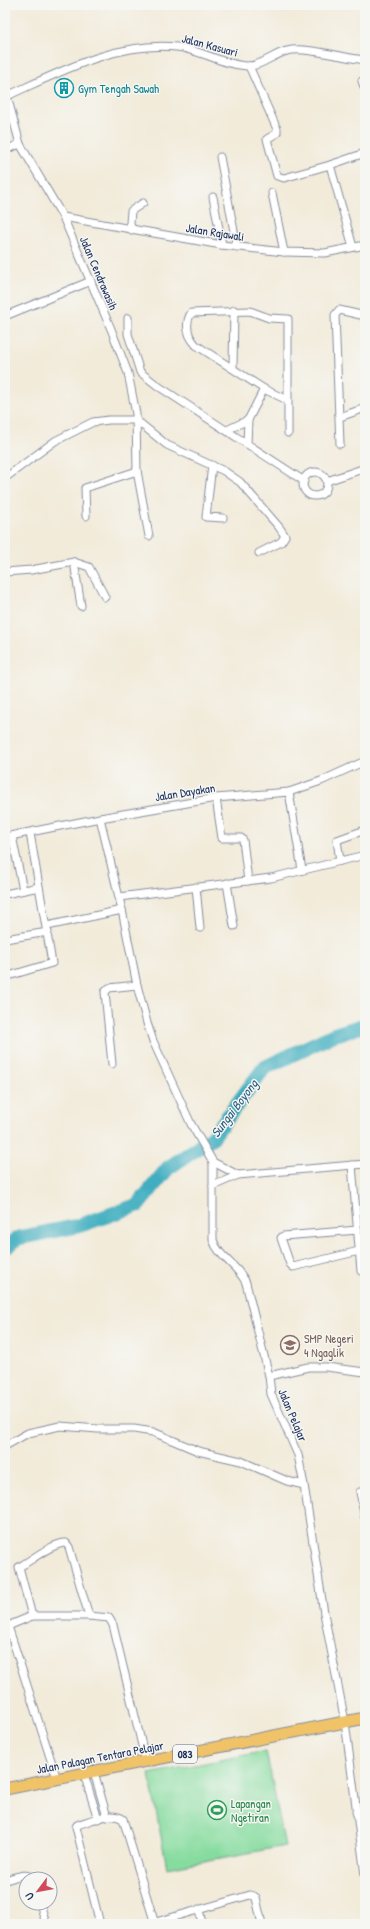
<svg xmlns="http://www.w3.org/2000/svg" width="370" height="1929" font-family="'Patrick Hand',sans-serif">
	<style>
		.green { fill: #86dc9f; stroke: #50867e }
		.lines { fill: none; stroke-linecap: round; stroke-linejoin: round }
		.river { stroke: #41aec0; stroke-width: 15 }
		.minor-casing { stroke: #868d9c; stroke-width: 9 }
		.primary-casing { stroke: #868d9c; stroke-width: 13 }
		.minor { stroke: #fff; stroke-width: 7 }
		.primary { stroke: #f0c369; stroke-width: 11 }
		.labels { text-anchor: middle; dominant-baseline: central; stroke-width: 3; stroke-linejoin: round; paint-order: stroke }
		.shield { fill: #f6f6f2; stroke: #5d6b8a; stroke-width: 1 }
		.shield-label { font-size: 11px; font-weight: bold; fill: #1b2f5e }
		.street-label { font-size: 12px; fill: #1b2f5e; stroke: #f6f6f2 }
		.culture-label { font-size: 12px; fill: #0d838f; stroke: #f6f6f2; text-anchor: start }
		.education-label { font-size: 12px; fill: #785e54; stroke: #f6f6f2; text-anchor: start }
		.leisure-label { font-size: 12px; fill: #27864d; stroke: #f6f6f2; text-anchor: start }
		.water-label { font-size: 13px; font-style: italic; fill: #285b80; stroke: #f6f6f2 }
	</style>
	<rect width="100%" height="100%" fill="#f6f6f2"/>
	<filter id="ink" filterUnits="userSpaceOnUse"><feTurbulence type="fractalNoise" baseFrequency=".025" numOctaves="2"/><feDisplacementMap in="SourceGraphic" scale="8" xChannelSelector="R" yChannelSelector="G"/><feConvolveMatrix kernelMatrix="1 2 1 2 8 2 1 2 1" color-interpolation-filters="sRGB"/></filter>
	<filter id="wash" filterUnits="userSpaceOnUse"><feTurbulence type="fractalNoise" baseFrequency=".012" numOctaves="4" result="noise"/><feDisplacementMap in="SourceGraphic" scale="16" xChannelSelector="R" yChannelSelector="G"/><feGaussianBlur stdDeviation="0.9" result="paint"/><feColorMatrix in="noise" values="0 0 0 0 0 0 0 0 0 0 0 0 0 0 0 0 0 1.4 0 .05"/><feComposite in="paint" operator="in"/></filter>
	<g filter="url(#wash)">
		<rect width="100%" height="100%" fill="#f2ebda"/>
		<polygon class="green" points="266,1751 285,1846 167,1868 149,1774"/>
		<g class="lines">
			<polyline class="river" points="5,1248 18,1238 78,1226 138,1205 168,1168 211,1139 264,1068 333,1035 365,1025"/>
		</g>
	</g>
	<g filter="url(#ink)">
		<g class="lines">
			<g class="minor-casing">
				<g id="minor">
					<polyline points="249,66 277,129 277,133 267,139 277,176 284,178 330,165"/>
					<polyline points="362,81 365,89"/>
					<polyline points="5,89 20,144 63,217 111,329 128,373 136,414 137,471 149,536"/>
					<path d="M7,96C60,72 117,41 177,47C201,50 223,65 247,66C260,67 274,54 287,51C305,46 344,58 365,60"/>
					<polyline points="5,150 20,144"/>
					<polyline points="220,157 237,247"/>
					<polyline points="272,193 284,252"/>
					<polyline points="213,197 222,245"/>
					<polyline points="63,217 222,245 284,252 325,253 365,245"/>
					<polyline points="132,230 130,223 131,211 143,203"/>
					<polyline points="353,247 330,165 365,153"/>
					<polyline points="5,316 91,281"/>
					<polyline points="128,318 128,334 140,372 158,386 304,481"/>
					<polyline points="233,367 234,310"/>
					<path d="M287,400L264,389L196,345C187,335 185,324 191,313L250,311L269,318L288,319V433"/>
					<polyline points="340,417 365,408"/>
					<polyline points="227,430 248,420"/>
					<polyline points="247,444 248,420 264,389"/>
					<polyline points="340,444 335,315 339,310 365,316"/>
					<polyline points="212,465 206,517 223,518"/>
					<circle cx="315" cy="484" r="12"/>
					<polyline points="5,478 55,441 93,422 109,420 136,420 167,445 224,471 240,482 279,527 285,536 281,542 259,553"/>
					<polyline points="327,481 365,468"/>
					<polyline points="86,516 85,488 137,471"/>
					<polyline points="74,562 81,606"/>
					<polyline points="5,572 31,570 74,562 89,567 105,597"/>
					<polyline points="289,792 302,870"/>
					<polyline points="216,798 222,838 241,838 243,840 248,881"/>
					<polyline points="100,818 122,910 137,985 147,1023 153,1041 191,1124 213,1162 213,1186"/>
					<polyline points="12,836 23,890"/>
					<polyline points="5,837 100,818 216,798 289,792 321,781 365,761"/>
					<polyline points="340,861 337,840 365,830"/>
					<polyline points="227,883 234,926"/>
					<polyline points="196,887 200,928"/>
					<polyline points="5,894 39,887"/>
					<polyline points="119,897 271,878 365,855"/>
					<polyline points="47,926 122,910"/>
					<polyline points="5,939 48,932"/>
					<polyline points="5,977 52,963 30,833"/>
					<polyline points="112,1064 105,992 109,988 137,985"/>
					<polyline points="213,1162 238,1175"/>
					<path d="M365,1164L238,1175L213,1186V1240C219,1258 239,1266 246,1283L269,1376L271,1394L298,1455L304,1485L324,1613L345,1722L365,1875"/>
					<polyline points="352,1165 361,1271"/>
					<polyline points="358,1230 283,1236 281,1238 290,1264 293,1267 359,1251"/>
					<polyline points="269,1376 308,1367 326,1367 365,1372"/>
					<polyline points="5,1446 28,1433 60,1426 98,1429 134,1429 153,1432 198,1451 241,1461 287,1481 304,1485"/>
					<polyline points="360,1492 365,1518"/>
					<path d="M32,1616L19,1567C32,1560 52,1543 66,1543L69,1547L89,1616"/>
					<polyline points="94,1772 107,1817"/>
					<polyline points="84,1774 98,1819"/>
					<polyline points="57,1779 8,1626 32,1616 89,1616 109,1618 113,1625 146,1762"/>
					<polyline points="356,1812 365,1811"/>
					<path d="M5,1880C14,1878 27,1871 33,1879"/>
					<polyline points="40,1903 46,1924"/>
					<polyline points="199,1909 202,1924"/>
					<path d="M100,1924L76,1827L77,1825C90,1821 110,1811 123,1819L155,1924"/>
					<polyline points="149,1924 250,1895 254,1896 256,1898 262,1924"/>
				</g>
			</g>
			<g class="primary-casing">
				<polyline id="primary" points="5,1789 365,1718"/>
			</g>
			<use href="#minor" class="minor"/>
			<use href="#primary" class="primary"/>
		</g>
	</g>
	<defs>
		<g id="building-ring" transform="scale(1)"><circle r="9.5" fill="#f6f6f2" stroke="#0f9aa8" stroke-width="1.5"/><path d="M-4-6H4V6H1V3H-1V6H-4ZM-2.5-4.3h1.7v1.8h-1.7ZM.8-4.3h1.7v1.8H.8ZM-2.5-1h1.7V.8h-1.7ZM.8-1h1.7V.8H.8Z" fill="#0f9aa8"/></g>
		<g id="school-ring" transform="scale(1)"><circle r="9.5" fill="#f6f6f2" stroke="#8d6e63" stroke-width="1.5"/><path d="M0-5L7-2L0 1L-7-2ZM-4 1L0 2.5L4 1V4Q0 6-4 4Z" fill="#8d6e63"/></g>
		<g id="stadium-ring" transform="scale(1)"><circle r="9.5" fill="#f6f6f2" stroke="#2e9e5b" stroke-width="1.5"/><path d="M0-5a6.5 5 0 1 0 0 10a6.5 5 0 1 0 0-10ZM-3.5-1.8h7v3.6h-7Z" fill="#2e9e5b"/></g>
	</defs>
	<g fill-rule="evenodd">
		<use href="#building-ring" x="64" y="88"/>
		<use href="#school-ring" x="290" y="1345"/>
		<use href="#stadium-ring" x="217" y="1810"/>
	</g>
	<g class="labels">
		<rect class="shield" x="173" y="1745" width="24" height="18" rx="3"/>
		<g class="shield-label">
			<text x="185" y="1754">083</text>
		</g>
		<g class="street-label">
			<text transform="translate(210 45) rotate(15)">Jalan Kasuari</text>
			<text transform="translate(215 232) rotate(9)">Jalan Rajawali</text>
			<text transform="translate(99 273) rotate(67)">Jalan Cendrawasih</text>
			<text transform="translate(185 792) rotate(-9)">Jalan Dayakan</text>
			<text transform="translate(293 1415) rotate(67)">Jalan Pelajar</text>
			<text transform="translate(100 1757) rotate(-11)">Jalan Palagan Tentara Pelajar</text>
		</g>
		<g class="culture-label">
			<text x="78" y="88">Gym Tengah Sawah</text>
		</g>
		<g class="education-label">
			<text x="304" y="1338">SMP Negeri<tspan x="304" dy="14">4 Ngaglik</tspan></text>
		</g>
		<g class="leisure-label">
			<text x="231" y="1803">Lapangan<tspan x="231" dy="14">Ngetiran</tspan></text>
		</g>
		<g class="water-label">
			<text transform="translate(234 1108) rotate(-53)">Sungai Boyong</text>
		</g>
	</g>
	<rect width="370" height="1929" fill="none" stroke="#f6f6f2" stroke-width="20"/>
	<g transform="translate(38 1891) rotate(238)"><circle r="19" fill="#f6f6f2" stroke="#9ea6b7"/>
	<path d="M0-3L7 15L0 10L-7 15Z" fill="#d1495b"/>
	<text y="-6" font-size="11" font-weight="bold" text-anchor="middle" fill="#1b2f5e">U</text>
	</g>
</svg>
